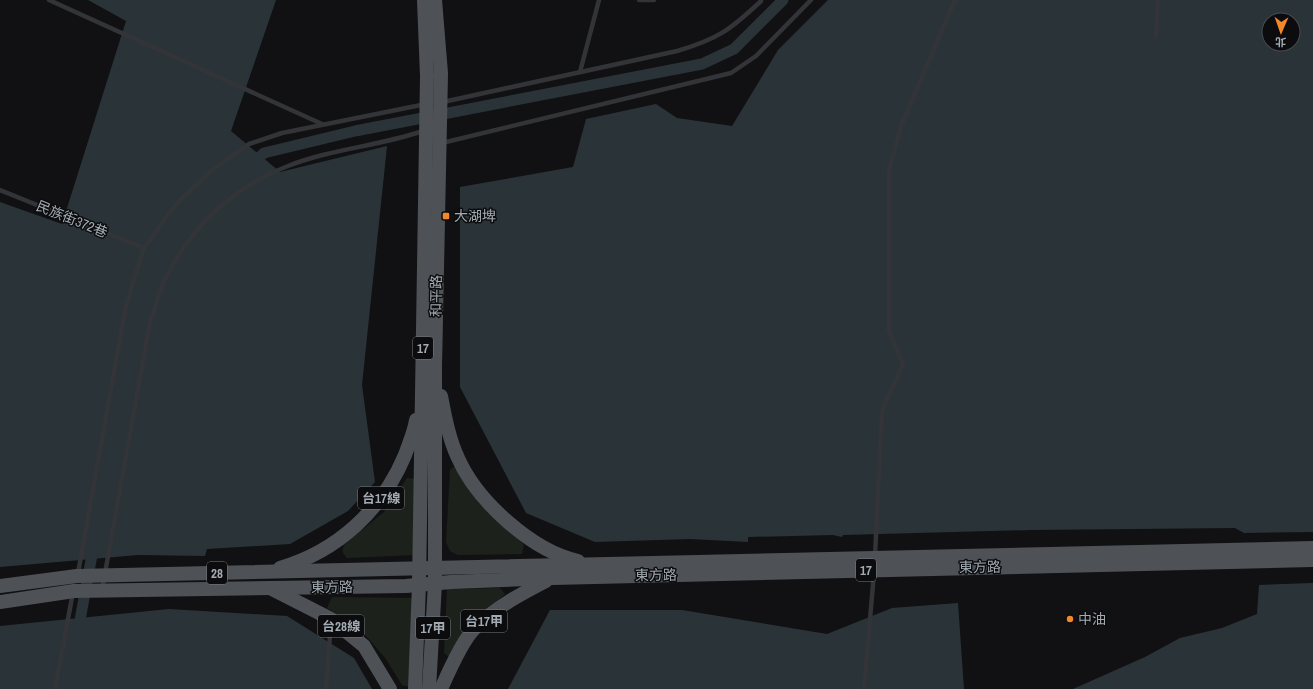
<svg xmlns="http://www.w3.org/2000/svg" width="1313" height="689" font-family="'Archivo Narrow','Noto Sans TC',sans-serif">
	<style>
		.green { fill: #1c221b }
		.water { fill: #2a3438; fill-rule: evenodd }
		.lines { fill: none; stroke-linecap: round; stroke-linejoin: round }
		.canal { stroke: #2a3438; stroke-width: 11 }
		.lane { stroke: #323438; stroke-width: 4.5 }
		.primary { stroke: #4e5257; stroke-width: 14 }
		.poi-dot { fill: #f28829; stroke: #0c0c0e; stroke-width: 1.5 }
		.labels { text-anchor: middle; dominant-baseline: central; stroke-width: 3; stroke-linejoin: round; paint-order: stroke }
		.shield { fill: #0c0c0e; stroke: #757b82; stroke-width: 1 }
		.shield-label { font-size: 13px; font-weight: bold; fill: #a2abb3 }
		.poi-label { font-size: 14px; fill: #a2abb3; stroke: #0c0c0e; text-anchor: start }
		.street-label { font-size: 14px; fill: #a2abb3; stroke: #0c0c0e }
	</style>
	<rect width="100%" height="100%" fill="#111113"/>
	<g class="green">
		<polygon points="455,466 524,545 522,554 458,555 450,551 446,542 450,470"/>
		<path d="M407,478L416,479L415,555L347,558C342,553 341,550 345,544L384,512Z"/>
		<polygon points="500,588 505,594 474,623 450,658 444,653 447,589"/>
		<polygon points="332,597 413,598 410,687 402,685 386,659 368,638 348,620 327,608"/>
	</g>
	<g class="water">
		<polygon points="88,0 276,0 231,131 280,172 387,146 362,385 375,482 348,511 290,544 207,549 205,556 138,555 0,567 0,202 62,224 126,21"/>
		<path d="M828,0H1313V532L1244,533L1235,528L1031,530L843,535L842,537L833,535L748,537V542L690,539L595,542L526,513L460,387V187L573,167L586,119L656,104L677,118L732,126L778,50ZM1269,20H1293V44H1269Z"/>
		<polygon points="1313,583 1313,689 1073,689 1145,657 1180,638 1222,628 1257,614 1259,585"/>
		<polygon points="958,603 964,689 508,689 550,610 682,610 827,634 892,608"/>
		<polygon points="169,609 287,616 354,658 372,689 0,689 0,626"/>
	</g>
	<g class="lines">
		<g class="canal">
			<polyline points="250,166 264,153 355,131 702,64 734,49 783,0"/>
			<polyline points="78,631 94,544"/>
		</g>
		<g class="lane">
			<polyline points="49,0 322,124"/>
			<polyline points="639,0 654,0"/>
			<polyline points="1156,36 1158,0"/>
			<polyline points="580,72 599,0"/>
			<path d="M443,102L677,51C718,39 730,30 761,1"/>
			<polyline points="442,143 731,73 756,56 811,0"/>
			<polyline points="0,190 144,248"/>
			<polyline points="875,556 882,411 903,364 889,332 889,170 901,126 955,0"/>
			<polyline points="78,573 126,305 144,248 176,204 211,171 249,144 282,133 426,104"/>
			<path d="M102,590L150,322C155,309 158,294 164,281C189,229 234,186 288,166C331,149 379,146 423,131"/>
			<polyline points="55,689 73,592"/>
			<polyline points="326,689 331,622"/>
			<polyline points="864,689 874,573"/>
		</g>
		<g class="primary">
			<path d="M441,396C445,417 449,439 458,458C477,501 532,551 578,561"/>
			<path d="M280,568C338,551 382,510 405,455C409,443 414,433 416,420"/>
			<polyline points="0,586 77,576 1313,548"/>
			<polyline points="272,589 331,619 364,646 390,689"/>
			<polyline points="0,602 74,591 406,586 451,582 552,578 1313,560"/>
			<polyline points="415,689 419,585 427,76 424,0"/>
			<polyline points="429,689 435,583 435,366 441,73 435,0"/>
			<path d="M441,689C448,673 462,641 474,629C494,608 521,594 546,581"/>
		</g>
	</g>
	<g class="poi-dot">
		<rect x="442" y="212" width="8" height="8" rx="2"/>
		<circle cx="1070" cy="619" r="4"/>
	</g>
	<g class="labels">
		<g class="shield">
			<rect x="413" y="337" width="20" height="22" rx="3"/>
			<rect x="358" y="487" width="46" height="22" rx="3"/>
			<rect x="856" y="559" width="20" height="22" rx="3"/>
			<rect x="207" y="562" width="20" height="22" rx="3"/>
			<rect x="461" y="610" width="46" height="22" rx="3"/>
			<rect x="318" y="615" width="46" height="22" rx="3"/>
			<rect x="416" y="617" width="34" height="22" rx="3"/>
		</g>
		<g class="shield-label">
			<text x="423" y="348">17</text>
			<text x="381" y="498">台17線</text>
			<text x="866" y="570">17</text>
			<text x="217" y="573">28</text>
			<text x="484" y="621">台17甲</text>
			<text x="341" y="626">台28線</text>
			<text x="433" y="628">17甲</text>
		</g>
		<g class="poi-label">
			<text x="454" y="216">大湖埤</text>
			<text x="1078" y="619">中油</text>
		</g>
		<g class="street-label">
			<text transform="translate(72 219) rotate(22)">民族街372巷</text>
			<text transform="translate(436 296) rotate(-89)">和平路</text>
			<text transform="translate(980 567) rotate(-1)">東方路</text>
			<text transform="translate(656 575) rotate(-1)">東方路</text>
			<text transform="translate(332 587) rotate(-1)">東方路</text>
		</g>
	</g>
	<g transform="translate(1281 32) rotate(182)"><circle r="19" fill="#0c0c0e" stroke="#484c50"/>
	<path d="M0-3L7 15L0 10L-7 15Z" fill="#f28829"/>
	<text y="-6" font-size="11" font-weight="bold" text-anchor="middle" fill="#a2abb3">北</text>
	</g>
</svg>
